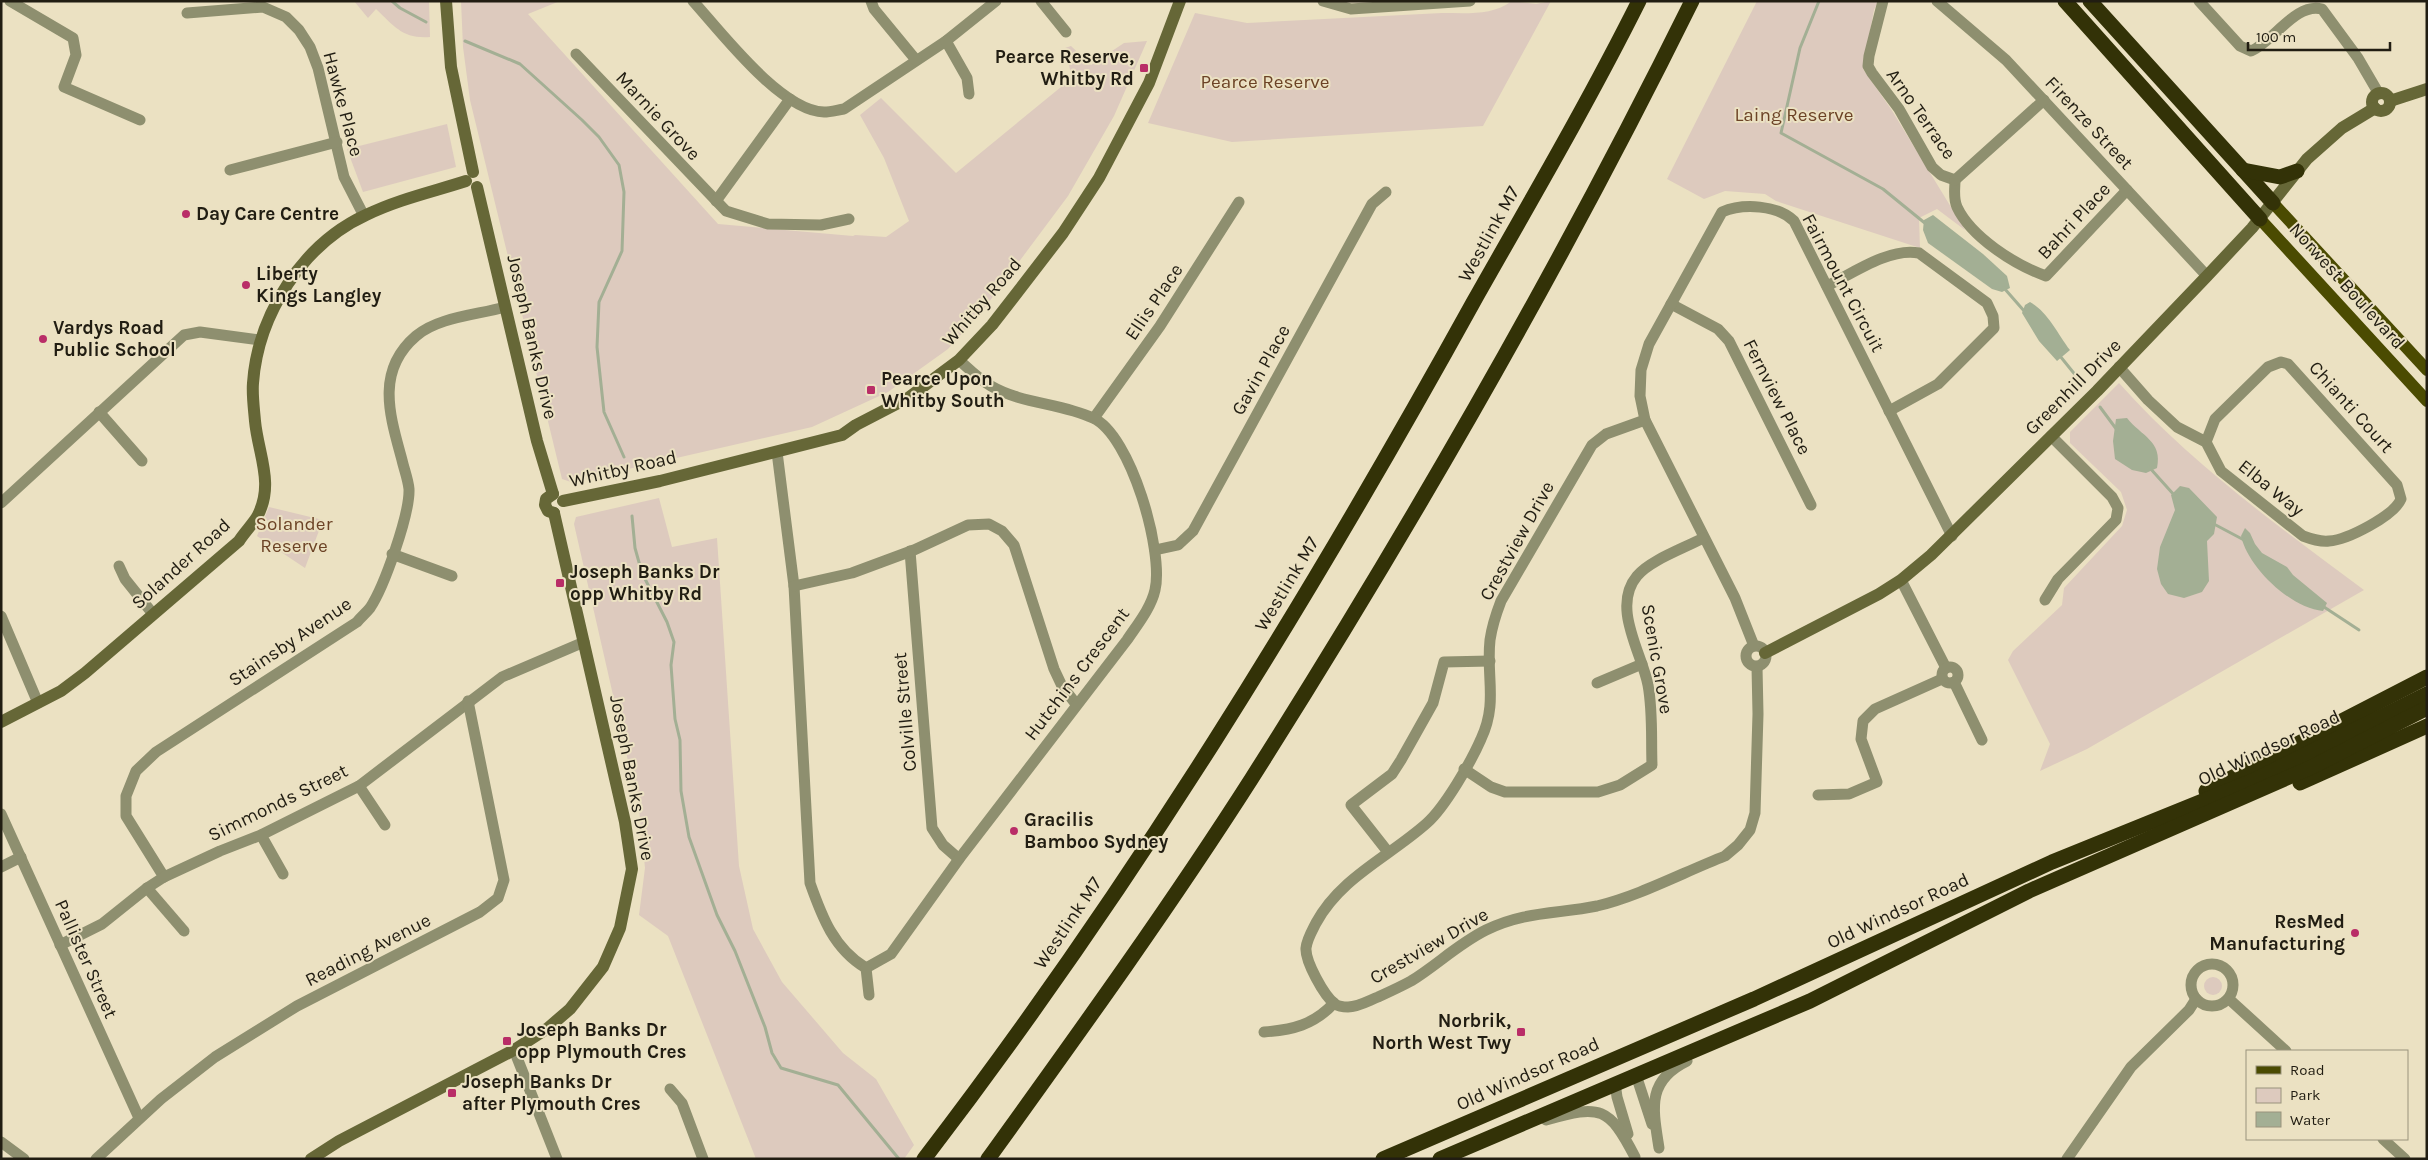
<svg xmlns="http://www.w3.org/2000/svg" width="2428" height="1160" font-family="Karla,sans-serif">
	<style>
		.green { fill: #ddcabe }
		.water { fill: #a3af94 }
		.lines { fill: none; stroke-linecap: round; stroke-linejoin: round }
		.stream { stroke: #a3af94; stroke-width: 3 }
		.street { stroke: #8e8f6f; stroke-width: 11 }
		.secondary { stroke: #666737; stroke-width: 12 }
		.primary { stroke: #4b4b01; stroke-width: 12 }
		.highway { stroke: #333207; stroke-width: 15 }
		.poi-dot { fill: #b92d67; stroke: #ebe1c2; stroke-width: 2 }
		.labels { text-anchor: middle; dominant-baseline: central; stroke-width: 4; stroke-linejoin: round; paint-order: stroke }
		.poi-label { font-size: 19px; font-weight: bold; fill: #211d12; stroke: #ebe1c2; text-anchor: start }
		.park-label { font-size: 19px; fill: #6c4326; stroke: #ebe1c2 }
		.street-label { font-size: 19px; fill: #211d12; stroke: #ebe1c2 }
	</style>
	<rect width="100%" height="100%" fill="#ebe1c2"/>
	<g class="green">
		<path d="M354,1H429L430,37C403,39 395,27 376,9L368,18Z"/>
		<polygon points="461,1 560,1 528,14 718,224 853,236 855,235 886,237 909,221 884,158 860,115 881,98 956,173 1072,78 1065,48 1071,46 1091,65 1124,43 1147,41 1114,116 1068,196 983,310 948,349 888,392 812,427 571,482 562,479 470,100 463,47"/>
		<path d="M1512,1L1536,4L1551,1L1483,126L1232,142L1148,123L1195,13L1247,23L1442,13C1466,13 1492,16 1512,1Z"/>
		<polygon points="1757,1 1878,1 1874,10 1863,69 1891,109 1965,230 1937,209 1919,218 1920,248 1776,201 1765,194 1725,191 1704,199 1667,179"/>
		<polygon points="447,124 456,167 363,192 347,149"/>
		<path d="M2119,383C2190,463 2278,526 2364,590L2087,749L2040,771L2050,744L2008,660L2013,651L2062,605L2064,588L2122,526L2127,510L2121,492L2070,443V432Z"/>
		<polygon points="659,498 672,547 717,538 739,866 753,929 782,982 843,1053 876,1079 914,1145 904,1159 756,1159 668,936 639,915 645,868 639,809 574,524 576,517"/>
		<polygon points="269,507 323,520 305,568 257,536"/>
		<circle cx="2213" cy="986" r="9"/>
	</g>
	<g class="water">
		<polygon points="1933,215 1983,254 2007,276 2010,288 2002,292 1992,289 1928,243 1923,230 1924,220"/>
		<path d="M2030,302C2047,311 2058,334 2070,350L2057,361L2039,341L2022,313L2025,305Z"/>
		<path d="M2127,418C2141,436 2163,441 2157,468L2146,473L2132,470L2115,459L2113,441L2116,419Z"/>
		<polygon points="2180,486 2189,488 2217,517 2214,534 2207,541 2209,581 2202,592 2184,598 2168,594 2161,584 2157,569 2160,547 2175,510 2171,495"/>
		<path d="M2245,528L2250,533L2255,544L2262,553L2287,567L2293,575L2327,603L2323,611C2290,608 2248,567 2241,536Z"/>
	</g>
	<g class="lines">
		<g class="stream">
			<polyline points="392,1 400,8 426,22"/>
			<polyline points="1819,1 1800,48 1781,133 1883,189 1926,224"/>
			<polyline points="465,41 520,64 582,120 599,137 619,165 624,192 622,251 599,302 597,347 604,412 624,457"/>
			<polyline points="2004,288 2025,312"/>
			<polyline points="2060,356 2081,382"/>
			<polyline points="2100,407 2117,430"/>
			<polyline points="2149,467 2175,496"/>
			<polyline points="632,516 635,548 642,573 667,622 674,642 671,665 675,719 680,740 681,791 689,837 717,915 735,951 765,1027 772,1053 781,1068 838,1085 899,1159"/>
			<polyline points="2212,523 2244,540"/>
			<polyline points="2321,605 2359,630"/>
		</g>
		<g class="street">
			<polyline points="10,1 73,38 76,55 64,87 140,120"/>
			<path d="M693,1C721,32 781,111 824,112C831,112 837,110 844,109L946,41L996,1"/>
			<polyline points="871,1 874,9 916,60"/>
			<polyline points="1041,1 1066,32"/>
			<polyline points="1323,1 1351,9 1470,1"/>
			<polyline points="1883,1 1869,56 1868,66 1872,73 1899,109 1932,167 1941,175 1955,180"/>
			<polyline points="1937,1 2006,60 2207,276"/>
			<path d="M2199,1L2240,46L2251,51C2274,41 2296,2 2322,9L2358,58L2379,94"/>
			<polyline points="187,13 263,7 286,17 299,30 310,47 318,68 344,177 364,216"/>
			<polyline points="946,41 967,78 969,94"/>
			<polyline points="576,54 726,211 768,224 821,225 849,219"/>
			<polyline points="230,170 337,142"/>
			<path d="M1955,180C1955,189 1953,198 1957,207C1971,237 2015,265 2046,276L2127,190"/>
			<polyline points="1955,180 2044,100"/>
			<polyline points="716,201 790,99"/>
			<path d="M1827,286C1853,273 1890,247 1919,253L1987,303L1993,316L1994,328L1938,384L1889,411"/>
			<polyline points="1671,304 1718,329 1729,341 1811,505"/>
			<path d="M2119,367L2148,400L2177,427L2206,442L2215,419L2268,367L2281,362L2288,364L2397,485L2401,499C2394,516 2347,540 2329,541C2320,542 2311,539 2303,536L2221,471L2206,442"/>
			<polyline points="99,412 142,461"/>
			<polyline points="1094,418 1160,326 1239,202"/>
			<path d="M1645,420L1606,434L1592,445L1501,601C1496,614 1492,626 1490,640C1486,677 1498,703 1481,739C1471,762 1445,807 1427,823C1389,857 1341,877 1316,923C1312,931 1307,939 1306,948C1305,961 1324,996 1335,1004C1338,1006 1343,1007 1348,1007C1358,1007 1368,1001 1378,997C1389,992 1400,987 1411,981C1437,965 1458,944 1486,930C1524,911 1558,914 1597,906C1639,896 1684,872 1725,856L1738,845L1750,830L1755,813L1758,714L1757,667"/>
			<path d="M777,452L794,586L810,883C822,917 834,949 866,968"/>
			<polyline points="1,503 184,335 200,332 260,340"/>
			<polyline points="1155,550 1178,545 1193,531 1372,204 1386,192"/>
			<polyline points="910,551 932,828 943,845 959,859"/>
			<polyline points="392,554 452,576"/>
			<polyline points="119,566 125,579 153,614"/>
			<polyline points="1901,580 1946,668"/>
			<polyline points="794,586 852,573 914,550 968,525 989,524 1002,531 1014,545 1054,669 1062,686 1076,704"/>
			<polyline points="2045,600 2058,579 2116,520 2118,508 2112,497 2051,436"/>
			<polyline points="1,616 38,703"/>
			<circle cx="1756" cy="656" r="10"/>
			<path d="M1754,646L1735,598L1645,420L1640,396L1641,370L1649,344L1722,212C1743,203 1778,205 1794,221L1952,536"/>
			<circle cx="1950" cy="675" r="8"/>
			<polyline points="1954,682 1982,740"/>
			<polyline points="1597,683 1642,664"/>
			<path d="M1464,769L1491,787L1505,792H1598L1620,785L1652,765C1651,739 1653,712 1648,685C1642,653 1611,607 1637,576C1650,560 1685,548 1703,538"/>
			<polyline points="359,786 385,825"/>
			<polyline points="1818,795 1849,794 1877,782 1861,739 1863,721 1875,709 1942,679"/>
			<polyline points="1,814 139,1118"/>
			<polyline points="261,835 283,874"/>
			<polyline points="1388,852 1351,805 1392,774 1401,760 1433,703 1444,662 1490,661"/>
			<polyline points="1,867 21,857"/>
			<path d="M164,877L126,816V796L136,771L156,752L357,622C361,617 366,613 370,608C384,587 410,514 409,489C408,479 404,469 402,460C390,416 375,371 416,336C438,317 477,315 505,307"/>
			<polyline points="147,888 184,931"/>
			<polyline points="60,945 102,924 147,888 164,877 220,851 261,835 359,786 502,677 584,642"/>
			<circle cx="2212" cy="985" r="21"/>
			<path d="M866,968L891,954L959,859L1127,640C1137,625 1151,608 1155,590C1164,552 1131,435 1093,418C1061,403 1022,404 991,386C979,379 969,369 959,360"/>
			<polyline points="866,968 869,995"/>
			<polyline points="2229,999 2286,1051"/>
			<path d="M1264,1032C1292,1030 1314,1025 1334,1003"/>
			<polyline points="514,1050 557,1159"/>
			<polyline points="1636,1075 1652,1124"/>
			<polyline points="1615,1083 1617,1097 1628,1134"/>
			<polyline points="670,1089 682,1103 703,1159"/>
			<path d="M1546,1120C1601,1104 1609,1107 1635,1157"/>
			<polyline points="2383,1139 2405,1159"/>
			<polyline points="1,1142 24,1159"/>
			<path d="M1659,1148C1653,1109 1646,1081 1687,1061"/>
			<polyline points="96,1159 161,1099 215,1057 297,1006 480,912 498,898 504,880 468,701"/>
			<polyline points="2067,1159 2131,1067 2189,1010 2196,999"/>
		</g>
		<g class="secondary">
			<polyline points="446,1 451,67 473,172"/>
			<circle cx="2381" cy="102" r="9"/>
			<polyline points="2390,101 2427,89"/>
			<polyline points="477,187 537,441 553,494"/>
			<polyline points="553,494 546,499 545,505 548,511 554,513"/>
			<polyline points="563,501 660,481 842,435 856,425 908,398 959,360 992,325 1013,298 1063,233 1099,178 1149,83 1180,1"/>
			<polyline points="1765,653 1879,594 1901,580 1931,555 2097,391 2207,276 2252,228 2307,159 2342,128 2375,108"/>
			<path d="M1,722L61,691L85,673L239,541C244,533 252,525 257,517C275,484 258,454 255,421C254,409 252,395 253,383C258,314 303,244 366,215C399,199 432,192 466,181"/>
			<polyline points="311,1159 339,1141 514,1050 548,1028 570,1009 603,967 620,928 632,869 625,822 554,513"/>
		</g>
		<g class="primary">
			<polyline points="2273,203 2427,370"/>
			<polyline points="2260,219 2427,401"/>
		</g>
		<g class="highway">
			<polyline points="2065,1 2260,219"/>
			<polyline points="2090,1 2273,203"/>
			<polyline points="2243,170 2280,177 2297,171"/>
			<polyline points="2300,783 2427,726"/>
			<polyline points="2206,791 2427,677"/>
			<path d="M924,1159C1131,889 1310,598 1474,301C1530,202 1588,103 1639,1"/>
			<path d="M988,1159C1078,1034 1169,908 1252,778C1411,527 1560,268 1692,1"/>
			<polyline points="1383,1159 1754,999 2052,862 2252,781 2427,694"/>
			<polyline points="1440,1159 1810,1001 2029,891 2312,767 2427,708"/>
		</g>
	</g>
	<g class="poi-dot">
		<rect x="1139" y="63" width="10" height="10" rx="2.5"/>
		<circle cx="186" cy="214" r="5"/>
		<circle cx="246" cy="285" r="5"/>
		<circle cx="43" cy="339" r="5"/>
		<rect x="866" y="385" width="10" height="10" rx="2.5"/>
		<rect x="555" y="578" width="10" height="10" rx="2.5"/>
		<circle cx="1014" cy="831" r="5"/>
		<circle cx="2355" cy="933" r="5"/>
		<rect x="1516" y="1027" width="10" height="10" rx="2.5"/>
		<rect x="502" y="1036" width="10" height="10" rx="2.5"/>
		<rect x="447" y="1088" width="10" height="10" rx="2.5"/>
	</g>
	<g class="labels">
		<g class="poi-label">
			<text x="1134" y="57" text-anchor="end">Pearce Reserve,<tspan x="1134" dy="22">Whitby Rd</tspan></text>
			<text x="196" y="214">Day Care Centre</text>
			<text x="256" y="274">Liberty<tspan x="256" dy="22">Kings Langley</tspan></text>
			<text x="53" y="328">Vardys Road<tspan x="53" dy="22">Public School</tspan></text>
			<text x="881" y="379">Pearce Upon<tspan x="881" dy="22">Whitby South</tspan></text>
			<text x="570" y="572">Joseph Banks Dr<tspan x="570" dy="22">opp Whitby Rd</tspan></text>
			<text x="1024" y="820">Gracilis<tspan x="1024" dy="22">Bamboo Sydney</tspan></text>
			<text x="2345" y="922" text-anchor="end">ResMed<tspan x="2345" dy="22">Manufacturing</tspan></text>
			<text x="1511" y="1021" text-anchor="end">Norbrik,<tspan x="1511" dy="22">North West Twy</tspan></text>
			<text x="517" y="1030">Joseph Banks Dr<tspan x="517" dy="22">opp Plymouth Cres</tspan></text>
			<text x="462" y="1082">Joseph Banks Dr<tspan x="462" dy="22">after Plymouth Cres</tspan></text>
		</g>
		<g class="park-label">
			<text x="1265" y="82">Pearce Reserve</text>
			<text x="1794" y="115">Laing Reserve</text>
			<text x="294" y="524">Solander<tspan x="294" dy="22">Reserve</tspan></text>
		</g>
		<g class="street-label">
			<text transform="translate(343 104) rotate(75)">Hawke Place</text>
			<text transform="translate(1921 114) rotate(55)">Arno Terrace</text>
			<text transform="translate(658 116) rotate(47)">Marnie Grove</text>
			<text transform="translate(2089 123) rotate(47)">Firenze Street</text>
			<text transform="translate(2074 221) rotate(-47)">Bahri Place</text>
			<text transform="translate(1489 234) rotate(-61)">Westlink M7</text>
			<text transform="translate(1843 283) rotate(62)">Fairmount Circuit</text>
			<text transform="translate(2347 286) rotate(48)">Norwest Boulevard</text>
			<text transform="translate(982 302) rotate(-49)">Whitby Road</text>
			<text transform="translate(1154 302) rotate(-56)">Ellis Place</text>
			<text transform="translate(532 337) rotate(77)">Joseph Banks Drive</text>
			<text transform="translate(1261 370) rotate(-61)">Gavin Place</text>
			<text transform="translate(2073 387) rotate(-45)">Greenhill Drive</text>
			<text transform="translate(1777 397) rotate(63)">Fernview Place</text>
			<text transform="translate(2351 407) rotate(48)">Chianti Court</text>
			<text transform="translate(623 469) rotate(-13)">Whitby Road</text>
			<text transform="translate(2271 488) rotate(39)">Elba Way</text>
			<text transform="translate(1517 541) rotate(-61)">Crestview Drive</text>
			<text transform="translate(181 564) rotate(-42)">Solander Road</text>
			<text transform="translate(1287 584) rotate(-59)">Westlink M7</text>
			<text transform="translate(290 642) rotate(-34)">Stainsby Avenue</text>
			<text transform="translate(1657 659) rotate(80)">Scenic Grove</text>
			<text transform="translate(1077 674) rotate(-53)">Hutchins Crescent</text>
			<text transform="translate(905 712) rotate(-95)">Colville Street</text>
			<text transform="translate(2269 748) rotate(-25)">Old Windsor Road</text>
			<text transform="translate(632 778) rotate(79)">Joseph Banks Drive</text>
			<text transform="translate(278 803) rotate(-26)">Simmonds Street</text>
			<text transform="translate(1898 911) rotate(-25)">Old Windsor Road</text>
			<text transform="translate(1068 923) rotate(-56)">Westlink M7</text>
			<text transform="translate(1429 946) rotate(-30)">Crestview Drive</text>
			<text transform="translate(368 950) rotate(-27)">Reading Avenue</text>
			<text transform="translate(86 959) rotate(66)">Pallister Street</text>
			<text transform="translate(1528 1074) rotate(-24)">Old Windsor Road</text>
		</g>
	</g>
	<rect width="2428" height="1160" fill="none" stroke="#211d12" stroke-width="5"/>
	<rect x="2246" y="1050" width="162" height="90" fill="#ebe1c2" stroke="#9a937c"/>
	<rect x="2256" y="1066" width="25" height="8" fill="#4b4b01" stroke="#9a937c"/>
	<text x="2290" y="1075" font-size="15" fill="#211d12">Road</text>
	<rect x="2256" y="1088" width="25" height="15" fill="#ddcabe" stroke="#9a937c"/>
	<text x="2290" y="1100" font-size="15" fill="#211d12">Park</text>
	<rect x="2256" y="1112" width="25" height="15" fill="#a3af94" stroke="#9a937c"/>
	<text x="2290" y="1125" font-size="15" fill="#211d12">Water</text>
	<path d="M2248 42v8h142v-8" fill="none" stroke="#211d12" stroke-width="2.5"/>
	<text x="2256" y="42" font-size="15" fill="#211d12" stroke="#ebe1c2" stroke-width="4" paint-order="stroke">100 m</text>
</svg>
